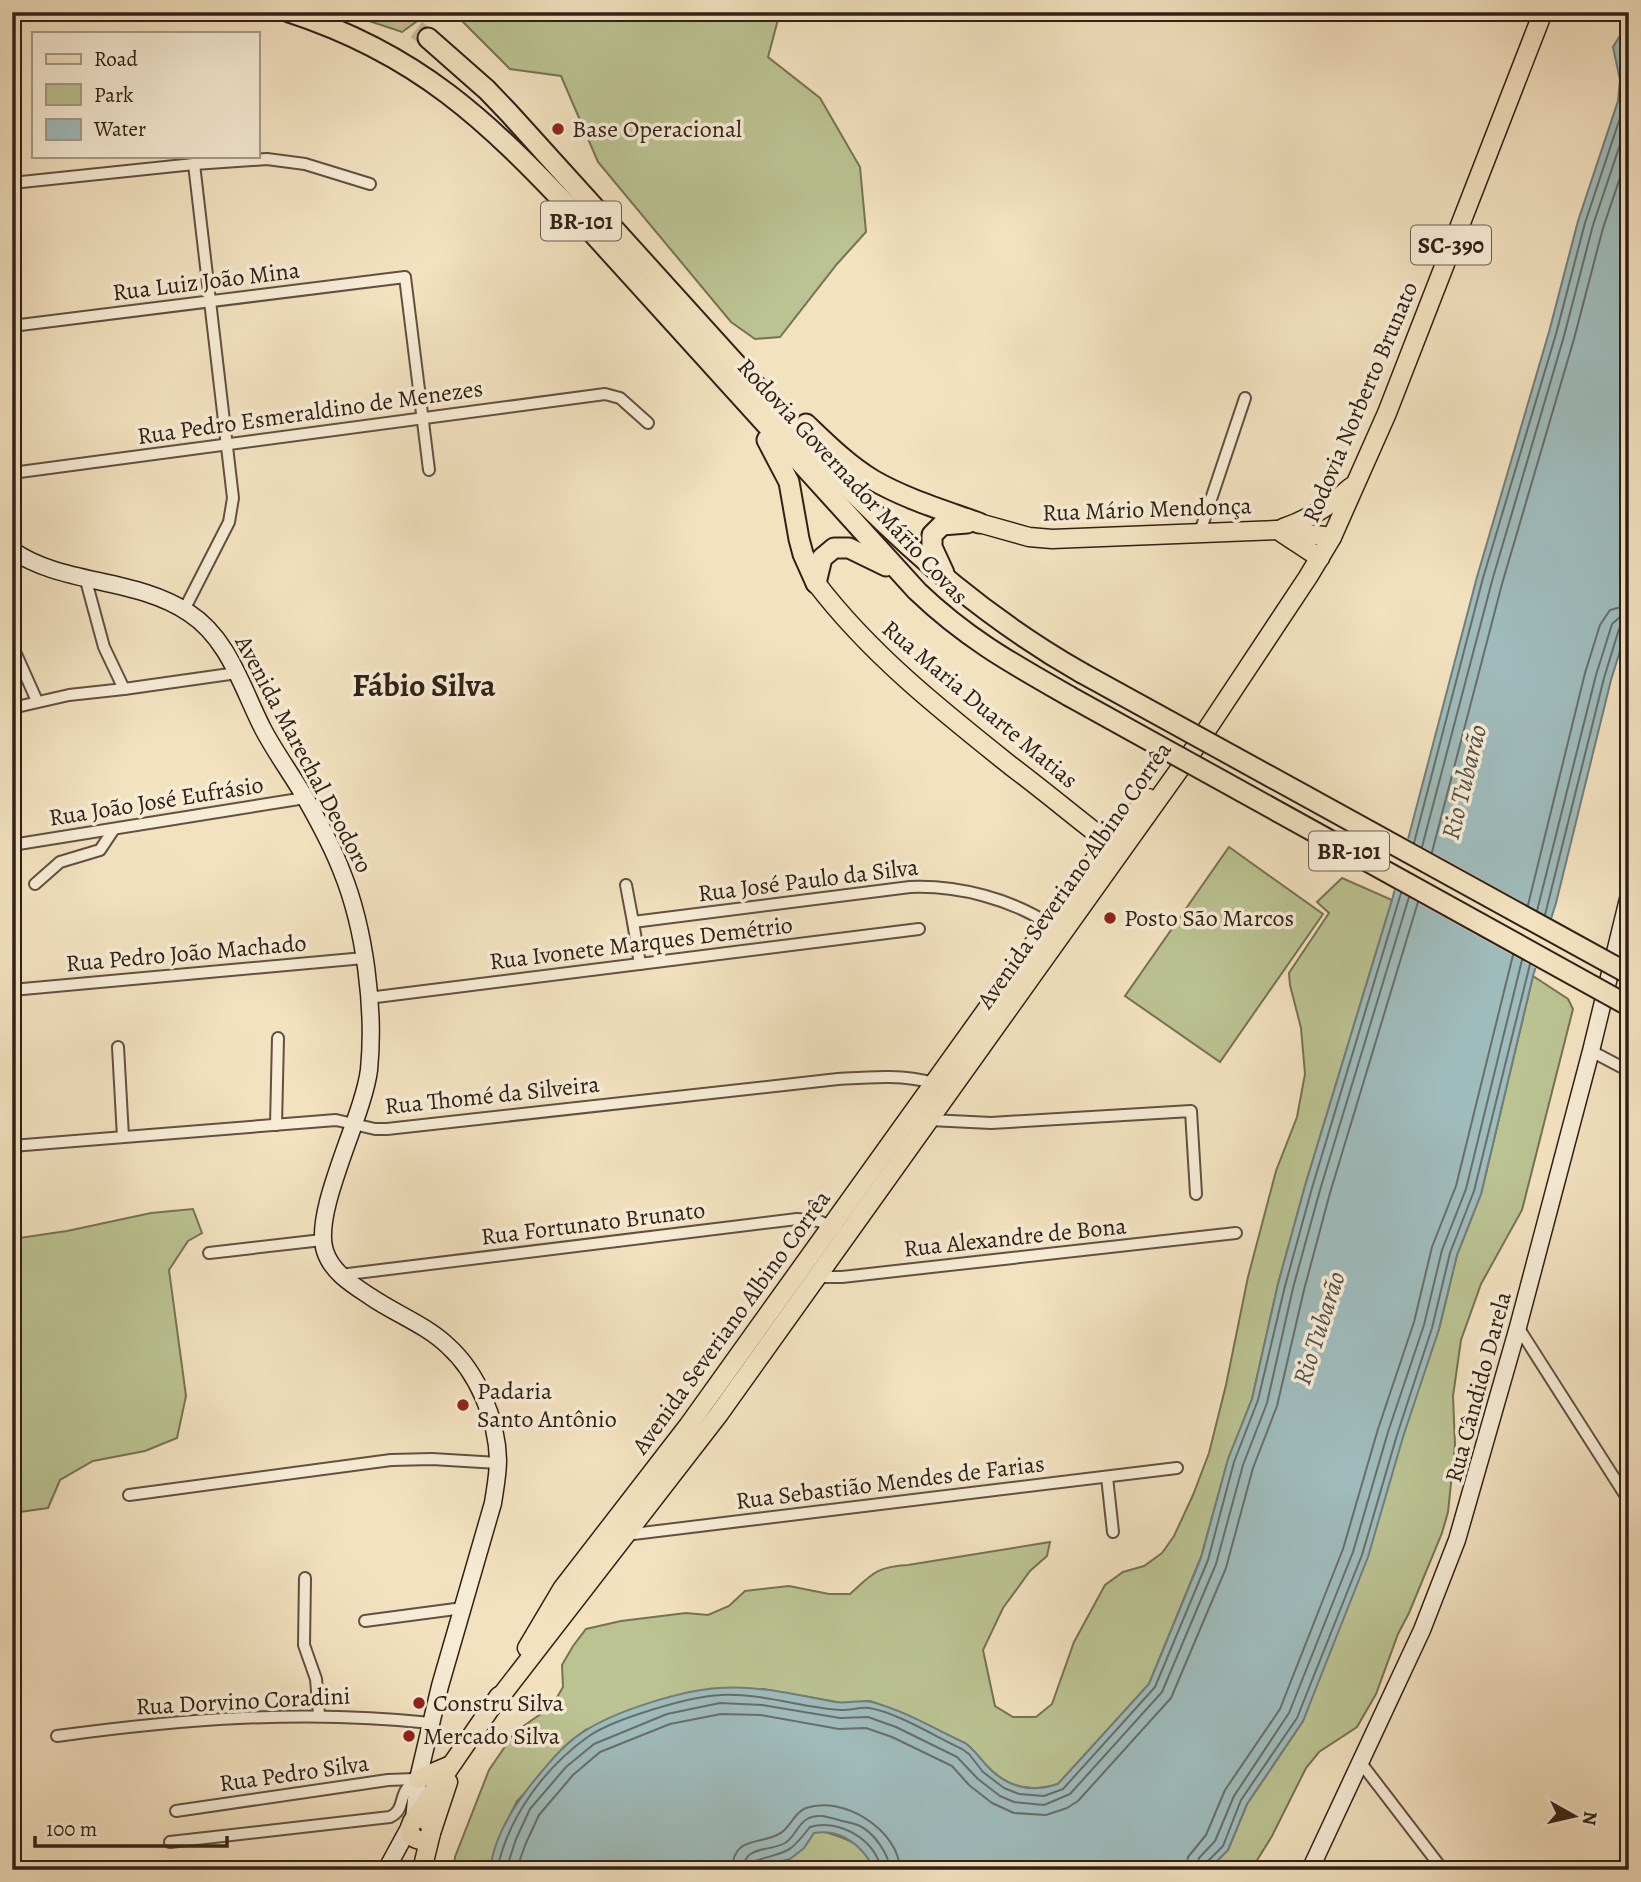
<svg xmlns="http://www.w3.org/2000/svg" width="1641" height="1882" font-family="Alegreya,serif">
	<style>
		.green { fill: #bbc392; stroke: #767254; stroke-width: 2 }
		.water { fill: #9fbcbc; stroke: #737e7a; stroke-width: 2 }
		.pier { fill: #f3e2c0 }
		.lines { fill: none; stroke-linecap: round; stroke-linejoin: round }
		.shore { stroke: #686e6a; stroke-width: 2 }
		.highway-tunnel { stroke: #ccbb9e; stroke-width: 19; stroke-dasharray: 19 10; stroke-linecap: butt }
		.street-casing { stroke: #625041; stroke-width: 14 }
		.secondary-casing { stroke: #312017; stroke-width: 19 }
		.primary-casing { stroke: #312017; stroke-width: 21 }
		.highway-casing { stroke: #312017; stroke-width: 23 }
		.street { stroke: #f7ecd6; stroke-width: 10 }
		.secondary { stroke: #f7ecd6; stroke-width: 16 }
		.primary { stroke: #f3e2c0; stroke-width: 18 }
		.highway { stroke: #f3e2c0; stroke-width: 19 }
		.highway-bridge-casing { stroke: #312017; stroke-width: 23; stroke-linecap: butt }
		.highway-bridge { stroke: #f3e2c0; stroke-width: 19 }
		.poi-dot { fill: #8f2418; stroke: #f7ecd6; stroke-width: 2.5 }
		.labels { text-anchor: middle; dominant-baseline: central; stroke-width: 7; stroke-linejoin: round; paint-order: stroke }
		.shield { fill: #f7ecd6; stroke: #6c5d50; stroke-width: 2 }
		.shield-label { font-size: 23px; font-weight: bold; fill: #312017 }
		.poi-label { font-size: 24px; fill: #312017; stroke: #f7ecd6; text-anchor: start }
		.street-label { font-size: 24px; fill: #312017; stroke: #f7ecd6 }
		.water-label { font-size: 26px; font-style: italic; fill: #524f49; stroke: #f7ecd6 }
		.district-label { font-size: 32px; font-weight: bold; fill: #312017; stroke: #f7ecd6 }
	</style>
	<rect width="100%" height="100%" fill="#f3e2c0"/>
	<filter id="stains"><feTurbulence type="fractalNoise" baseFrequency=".00286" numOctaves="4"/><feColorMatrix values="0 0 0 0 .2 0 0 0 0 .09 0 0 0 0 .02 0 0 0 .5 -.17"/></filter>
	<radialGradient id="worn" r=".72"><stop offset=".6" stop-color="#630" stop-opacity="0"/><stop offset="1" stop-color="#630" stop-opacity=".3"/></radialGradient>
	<g class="green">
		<polygon points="342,12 430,12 402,32"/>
		<polygon points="453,12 780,12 768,57 820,98 860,167 866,232 837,264 780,337 755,339 731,322 598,162 561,76 510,69"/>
		<polygon points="1229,847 1323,914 1220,1062 1125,996"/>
		<path d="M1342,878L1392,900L1305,1186L1278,1284L1252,1399L1228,1460L1201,1557L1149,1684L1058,1784C1031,1793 1008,1788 988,1767C979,1758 975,1750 965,1743L902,1713L870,1701L842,1703L763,1689L663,1699L585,1730L517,1801L501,1833L490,1870H453L455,1857L489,1770L515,1732L552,1706L563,1687L562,1665L573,1646L586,1629L621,1621L686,1613L708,1615L729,1606L745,1591L789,1586L829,1594H850C873,1573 876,1567 908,1565L1050,1542L1047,1556L1030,1571L1003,1608L983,1650L995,1706L1013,1717H1036L1052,1704L1074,1642L1105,1585L1123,1572L1144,1566L1162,1553L1174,1536L1193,1495L1209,1453L1226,1385L1248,1277L1276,1171L1297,1117L1305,1074L1301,1028L1290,985L1289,973L1329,913L1317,902Z"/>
		<polygon points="1533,976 1568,999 1573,1009 1522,1210 1481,1284 1461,1340 1453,1396 1455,1445 1448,1512 1442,1533 1409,1613 1398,1634 1376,1694 1357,1727 1319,1752 1306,1768 1272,1836 1251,1870 1208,1870 1228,1850 1247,1804 1303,1721 1439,1329 1457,1255 1481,1194"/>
		<polygon points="193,1209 202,1233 188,1241 169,1270 186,1396 177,1438 145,1451 93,1461 60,1480 48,1508 12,1513 12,1239 67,1231 151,1213"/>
		<path d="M822,1831C852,1840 860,1842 875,1870H745C779,1862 794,1863 814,1833Z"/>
	</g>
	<path class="water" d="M1626,12H1629V622L1611,680L1556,903L1533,976L1481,1194L1457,1255L1439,1329L1403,1437L1368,1557L1303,1721L1247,1804L1228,1850L1208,1870H875C863,1847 843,1828 814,1833L804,1848L790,1859L745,1870H490C494,1835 516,1802 538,1776C552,1759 568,1740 588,1729C619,1710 683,1690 719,1688C758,1685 797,1695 835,1702C848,1704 861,1699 872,1702C905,1711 935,1729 965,1743C975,1750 979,1758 988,1767C1008,1788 1031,1793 1058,1784L1149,1684L1201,1558L1228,1459L1252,1399L1278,1284L1305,1186L1392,900L1477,577L1549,332L1578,221L1618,101L1620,80L1613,47L1621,34Z"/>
	<polygon class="pier" points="1405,837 1555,920 1539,970 1391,888"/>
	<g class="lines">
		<g class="shore">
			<polyline points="1414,843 1483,578 1556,334 1585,223 1625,103 1627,80 1620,49 1629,33"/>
			<polyline points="1422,847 1492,581 1564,336 1593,225 1629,118"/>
			<polyline points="1432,852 1502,584 1574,339 1603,228 1629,151"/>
			<polyline points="1528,905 1585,673 1600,625 1610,610 1629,605"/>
			<polyline points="1537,911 1596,675 1612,624 1620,617 1629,616"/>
			<polyline points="1545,915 1604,678 1619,629 1623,625 1629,624"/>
			<path d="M497,1870C508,1817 545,1767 589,1736C614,1719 690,1696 721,1695C764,1693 802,1708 842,1710C851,1710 860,1707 869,1708C896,1712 936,1737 962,1749L969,1754L983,1772L1004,1788L1019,1794L1044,1796L1063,1789L1155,1687L1208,1560L1234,1462L1258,1400L1285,1286L1312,1188L1401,893"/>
			<polyline points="506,1870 516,1839 530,1809 566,1767 594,1744 667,1714 720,1703 762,1705 840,1718 868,1717 896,1727 957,1757 978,1779 1000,1796 1014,1802 1044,1805 1070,1794 1162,1692 1216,1564 1243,1465 1267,1403 1293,1288 1320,1190 1409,897"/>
			<polyline points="516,1870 526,1843 539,1815 573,1775 600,1752 670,1724 721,1714 761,1715 839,1729 866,1728 892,1737 952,1766 969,1785 992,1803 1014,1813 1046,1815 1067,1808 1078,1801 1171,1698 1226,1568 1253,1468 1277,1406 1304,1290 1330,1193 1418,902"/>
			<path d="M732,1870C733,1836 759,1845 779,1834C791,1828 793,1813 806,1808C843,1795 899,1830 900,1870"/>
			<path d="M743,1870C744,1845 769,1852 785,1843C795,1837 797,1825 807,1819C817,1813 828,1817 839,1820C845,1822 853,1823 860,1826C874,1833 889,1854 890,1870"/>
			<path d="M751,1870L755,1861C789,1850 787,1856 810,1827C838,1818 877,1840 881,1870"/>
			<polyline points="1186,1870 1188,1857 1206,1835 1225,1790 1280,1709 1343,1549 1378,1429 1414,1322 1432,1247 1456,1186 1513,955"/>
			<polyline points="1196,1870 1199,1858 1215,1841 1234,1796 1289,1713 1353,1552 1388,1432 1424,1325 1442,1250 1466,1189 1522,960"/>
			<polyline points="1205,1870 1206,1863 1223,1846 1241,1800 1297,1718 1362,1555 1397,1435 1432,1328 1450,1253 1474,1191 1530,964"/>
		</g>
		<polyline class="highway-tunnel" points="393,12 428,38"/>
		<g class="street-casing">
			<g id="street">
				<polyline points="12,183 194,164 267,159 305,164 370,184"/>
				<polyline points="12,326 405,277 429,470"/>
				<polyline points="12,473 605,394 620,398 648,423"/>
				<polyline points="1200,532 1245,398"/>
				<polyline points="85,577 104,647 124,689"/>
				<polyline points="184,610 229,522 233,498 194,164"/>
				<polyline points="12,645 37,701"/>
				<polyline points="12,708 69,695 124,689 237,673"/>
				<polyline points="12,845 305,798"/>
				<polyline points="35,884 60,862 100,850 114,829"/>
				<polyline points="626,885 633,922"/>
				<path d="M640,964L633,922L910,887C958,885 1012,899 1052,926"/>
				<polyline points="12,990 364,958"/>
				<polyline points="368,998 919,929"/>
				<polyline points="118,1047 123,1137"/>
				<polyline points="1591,1051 1629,1071"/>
				<polyline points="930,1120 991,1123 1191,1111 1196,1194"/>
				<polyline points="276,1125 278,1038"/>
				<path d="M12,1146L336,1120L375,1129H387L838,1079C870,1077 902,1074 934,1083"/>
				<polyline points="209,1253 322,1240"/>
				<polyline points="340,1275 797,1219 819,1221 836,1229"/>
				<polyline points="815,1277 842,1277 1236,1233"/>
				<polyline points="1518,1327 1629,1501"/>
				<polyline points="1107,1477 1113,1532"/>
				<polyline points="129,1495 391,1460 432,1459 498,1463"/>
				<polyline points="625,1535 1177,1468"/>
				<polyline points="305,1578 304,1645 316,1679 319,1715"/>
				<polyline points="365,1621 463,1608"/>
				<path d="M57,1736C182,1719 305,1709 431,1723"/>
				<polyline points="1361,1763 1443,1870"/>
				<polyline points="176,1811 388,1780 415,1779"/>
				<path d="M170,1842L390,1817C408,1809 395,1792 418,1779"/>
			</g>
		</g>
		<g class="secondary-casing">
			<g id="secondary">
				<path d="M12,550C61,585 135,577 189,613C229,639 242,688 263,729C276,754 293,776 307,801C320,824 333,848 342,872C365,929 375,1009 369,1070C363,1118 312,1211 325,1251C332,1273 353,1285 371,1297C396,1314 426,1325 448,1346C478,1373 497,1420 498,1460C498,1475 495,1489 493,1503L440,1686L418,1779L414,1820"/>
				<polyline points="386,1870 410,1826"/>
				<polyline points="1310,1870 1422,1630 1457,1540 1518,1327 1591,1051 1629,895"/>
			</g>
		</g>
		<g class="primary-casing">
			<g id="primary">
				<polyline points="979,523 1029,537 1052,539 1276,530 1332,537"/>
				<path d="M1283,528C1310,519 1330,506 1351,487"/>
				<polyline points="1282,533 1320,558"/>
				<path d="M816,583C870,654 942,711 1011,766C1047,793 1081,822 1117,849"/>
				<polyline points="527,1648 562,1589 688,1426 1081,878 1108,842 1148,798"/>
				<polyline points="494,1705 719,1414 1194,749 1308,577 1332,537 1387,413 1543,12"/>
				<polyline points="418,1779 451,1765"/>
				<path d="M414,1820L421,1818L430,1823L431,1833L427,1839C415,1843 406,1834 412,1822L499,1696"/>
				<polyline points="422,1870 431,1833 448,1782"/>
			</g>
		</g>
		<g class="highway-casing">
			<g id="highway">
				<path d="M289,12C418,54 487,120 578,217L917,591C966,638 1011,663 1069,696"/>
				<path d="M428,38L487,90L509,113L841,480C915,556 989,620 1082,673"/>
				<path d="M806,424C827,444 848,465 873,480C906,499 943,510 979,523"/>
				<polyline points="767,440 789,482 799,539 803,554 816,583"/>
				<polyline points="944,573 932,547 932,535 942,525 967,523"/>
				<polyline points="816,583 822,558 834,548 849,548 886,566"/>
			</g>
		</g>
		<use href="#street" class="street"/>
		<use href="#secondary" class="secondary"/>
		<use href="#primary" class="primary"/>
		<use href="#highway" class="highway"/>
		<g class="highway-bridge-casing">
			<g id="highway-bridge">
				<polyline points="1082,673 1629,974"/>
				<polyline points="1069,696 1629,1006"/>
			</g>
		</g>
		<use href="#highway-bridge" class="highway-bridge"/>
	</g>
	<g class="poi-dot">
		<circle cx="558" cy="129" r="7"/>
		<circle cx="1110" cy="918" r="7"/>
		<circle cx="463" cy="1405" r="7"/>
		<circle cx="419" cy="1703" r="7"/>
		<circle cx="409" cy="1736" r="7"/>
	</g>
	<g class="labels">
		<g class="shield">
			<rect x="541" y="201.5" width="80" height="39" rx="5"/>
			<rect x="1411" y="225.5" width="80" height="39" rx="5"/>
			<rect x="1309" y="831.5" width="80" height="39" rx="5"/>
		</g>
		<g class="shield-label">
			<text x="581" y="221">BR-101</text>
			<text x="1451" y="245">SC-390</text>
			<text x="1349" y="851">BR-101</text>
		</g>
		<g class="poi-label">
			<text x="572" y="129">Base Operacional</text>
			<text x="1124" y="918">Posto São Marcos</text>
			<text x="477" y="1391">Padaria<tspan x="477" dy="28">Santo Antônio</tspan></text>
			<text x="433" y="1703">Constru Silva</text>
			<text x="423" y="1736">Mercado Silva</text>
		</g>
		<g class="street-label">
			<text transform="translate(206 281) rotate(-7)">Rua Luiz João Mina</text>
			<text transform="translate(1360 402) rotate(-67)">Rodovia Norberto Brunato</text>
			<text transform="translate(310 412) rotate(-8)">Rua Pedro Esmeraldino de Menezes</text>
			<text transform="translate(853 481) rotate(47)">Rodovia Governador Mário Covas</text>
			<text transform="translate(1147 509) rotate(-2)">Rua Mário Mendonça</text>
			<text transform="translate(980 704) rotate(40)">Rua Maria Duarte Matias</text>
			<text transform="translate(304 754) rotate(62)">Avenida Marechal Deodoro</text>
			<text transform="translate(156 801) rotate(-9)">Rua João José Eufrásio</text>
			<text transform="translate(1074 875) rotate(-55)">Avenida Severiano Albino Corrêa</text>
			<text transform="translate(808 880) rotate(-7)">Rua José Paulo da Silva</text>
			<text transform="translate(641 943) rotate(-7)">Rua Ivonete Marques Demétrio</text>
			<text transform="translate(186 953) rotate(-5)">Rua Pedro João Machado</text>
			<text transform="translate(492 1095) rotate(-6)">Rua Thomé da Silveira</text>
			<text transform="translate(593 1223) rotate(-7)">Rua Fortunato Brunato</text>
			<text transform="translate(1015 1237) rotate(-6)">Rua Alexandre de Bona</text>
			<text transform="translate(731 1322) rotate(-54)">Avenida Severiano Albino Corrêa</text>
			<text transform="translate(1478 1387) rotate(-75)">Rua Cândido Darela</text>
			<text transform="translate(890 1482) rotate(-7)">Rua Sebastião Mendes de Farias</text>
			<text transform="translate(243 1701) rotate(-3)">Rua Dorvino Coradini</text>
			<text transform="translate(294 1773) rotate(-8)">Rua Pedro Silva</text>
		</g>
		<g class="water-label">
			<text transform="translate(1464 782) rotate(-76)">Rio Tubarão</text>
			<text transform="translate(1319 1328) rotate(-72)">Rio Tubarão</text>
		</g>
		<g class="district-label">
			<text x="424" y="685">Fábio Silva</text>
		</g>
	</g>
	<rect width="1641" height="1882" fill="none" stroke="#f3e2c0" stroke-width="42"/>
	<rect x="14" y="14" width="1613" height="1854" fill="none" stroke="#312017" stroke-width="3.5"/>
	<rect x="21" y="21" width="1599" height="1840" fill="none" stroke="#312017" stroke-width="2"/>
	<rect x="32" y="32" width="228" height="126" fill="#f7ecd6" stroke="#a89a8a" stroke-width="2"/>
	<rect x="46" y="54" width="35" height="10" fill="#f3e2c0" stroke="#a89a8a" stroke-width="2"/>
	<text x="94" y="66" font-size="21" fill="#312017">Road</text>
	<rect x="46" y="84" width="35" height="21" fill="#bbc392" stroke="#a89a8a" stroke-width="2"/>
	<text x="94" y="102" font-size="21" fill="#312017">Park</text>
	<rect x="46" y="119" width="35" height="21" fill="#9fbcbc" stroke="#a89a8a" stroke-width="2"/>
	<text x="94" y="136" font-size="21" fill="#312017">Water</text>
	<g transform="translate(1574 1816) rotate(98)" stroke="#f7ecd6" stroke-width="5" paint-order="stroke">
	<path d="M0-5L12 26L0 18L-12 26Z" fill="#312017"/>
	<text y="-10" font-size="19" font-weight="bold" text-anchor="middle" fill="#312017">N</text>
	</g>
	<path d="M35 1836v10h192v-10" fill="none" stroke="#312017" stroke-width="3.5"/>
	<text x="46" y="1836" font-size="21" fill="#312017" stroke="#f7ecd6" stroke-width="5" paint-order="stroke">100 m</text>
	<rect width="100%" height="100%" filter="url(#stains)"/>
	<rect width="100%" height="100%" fill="url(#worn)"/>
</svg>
